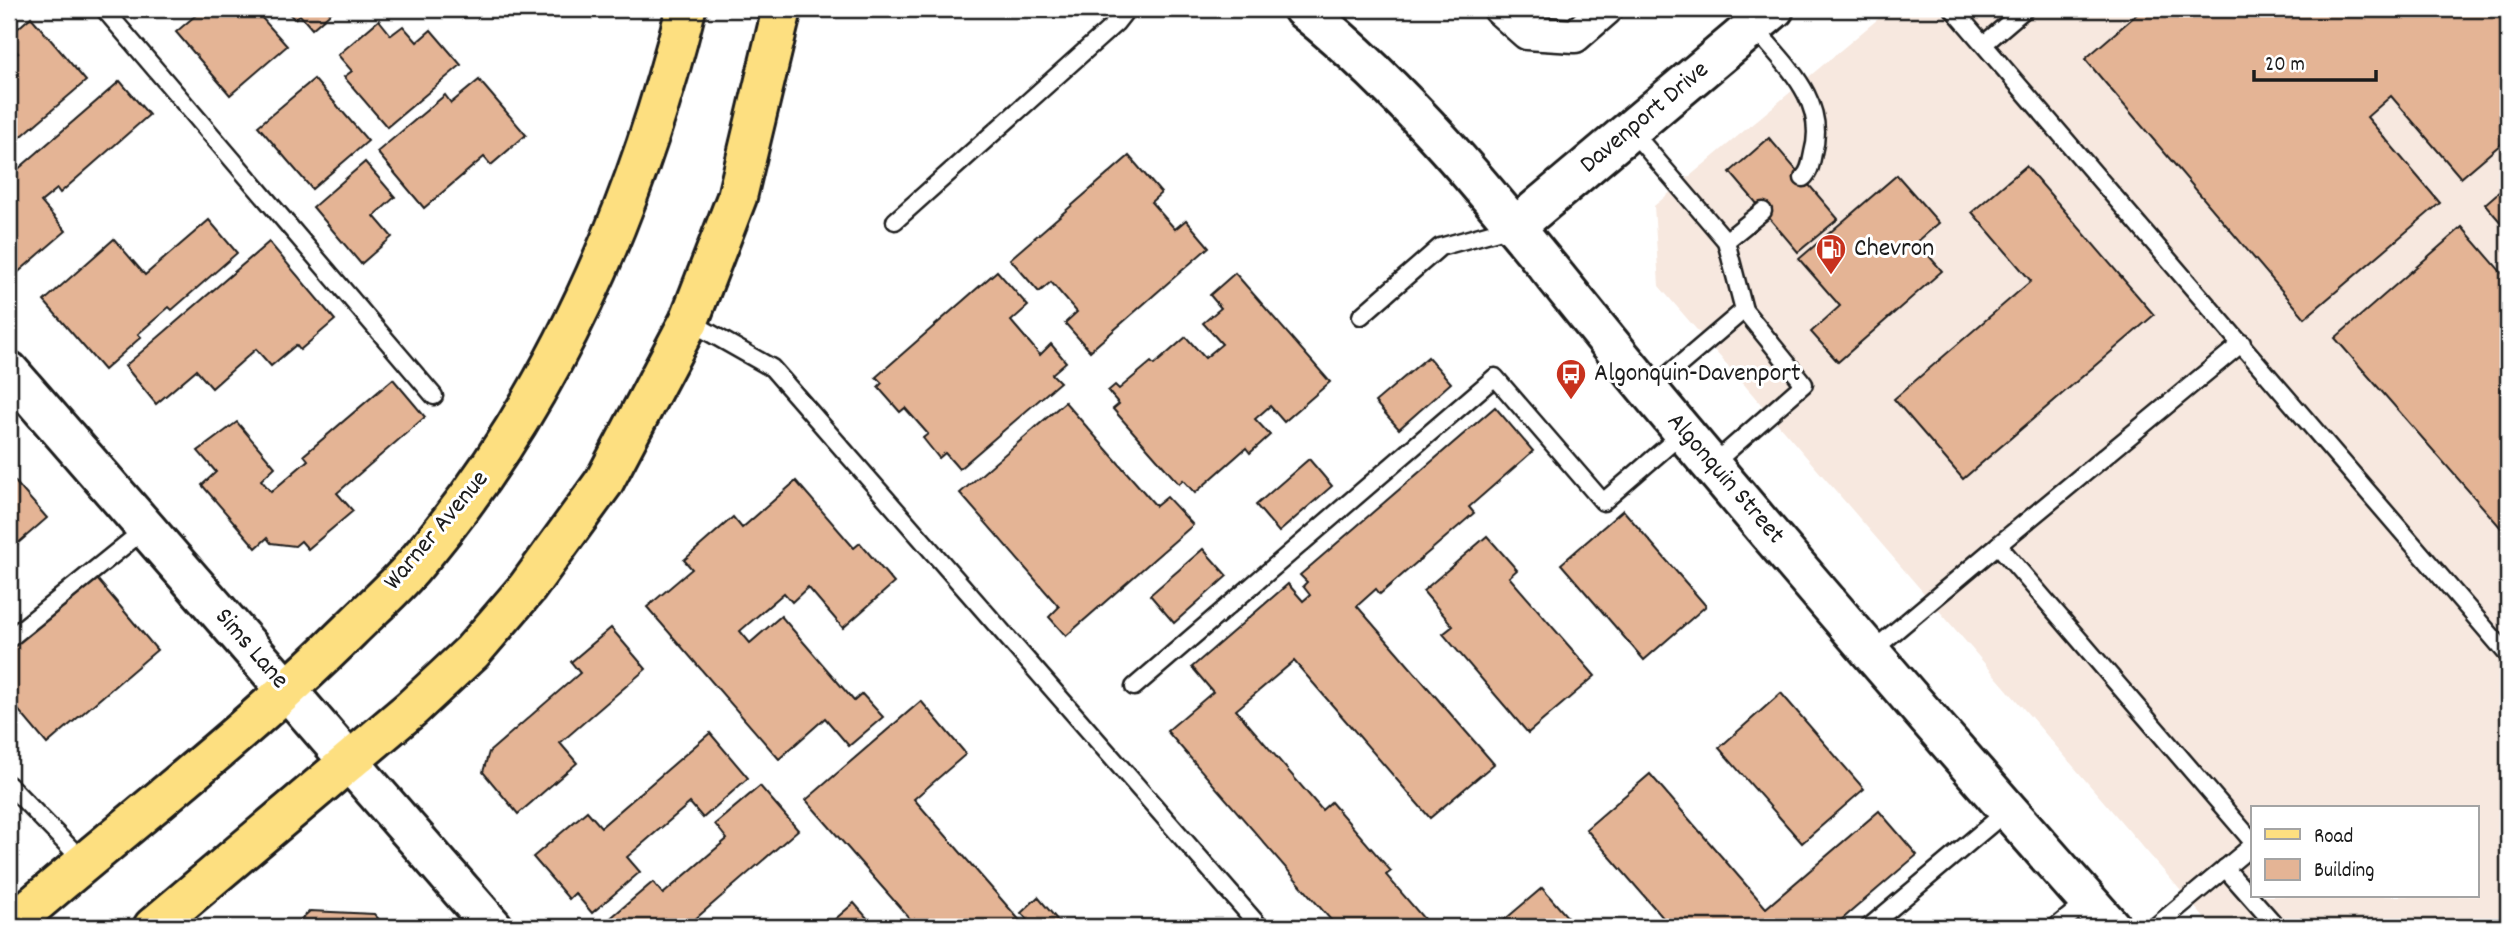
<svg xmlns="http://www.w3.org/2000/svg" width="2517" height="936" font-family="Dekko,sans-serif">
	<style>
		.built { fill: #f7e8df; fill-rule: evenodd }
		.building { fill: #e4b495; stroke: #1c1c1c; stroke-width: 2 }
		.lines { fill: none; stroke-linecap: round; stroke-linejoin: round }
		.service-casing { stroke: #1c1c1c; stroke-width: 21 }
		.minor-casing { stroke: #1c1c1c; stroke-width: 37 }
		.tertiary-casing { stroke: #1c1c1c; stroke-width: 44 }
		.secondary-casing { stroke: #1c1c1c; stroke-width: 44 }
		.primary-casing { stroke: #1c1c1c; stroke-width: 44 }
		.service { stroke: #fff; stroke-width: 16 }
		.minor { stroke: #fff; stroke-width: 32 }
		.tertiary { stroke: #fff; stroke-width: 38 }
		.secondary { stroke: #fff; stroke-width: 38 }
		.primary { stroke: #fddf80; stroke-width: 38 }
		.labels { text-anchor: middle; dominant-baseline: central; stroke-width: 6; stroke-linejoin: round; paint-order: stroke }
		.street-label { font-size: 26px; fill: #1c1c1c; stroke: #fff }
		.poi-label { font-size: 26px; fill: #1c1c1c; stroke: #fff; text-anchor: start }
	</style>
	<rect width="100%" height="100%" fill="#fff"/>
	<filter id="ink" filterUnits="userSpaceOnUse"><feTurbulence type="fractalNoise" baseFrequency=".0143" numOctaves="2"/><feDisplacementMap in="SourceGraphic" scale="14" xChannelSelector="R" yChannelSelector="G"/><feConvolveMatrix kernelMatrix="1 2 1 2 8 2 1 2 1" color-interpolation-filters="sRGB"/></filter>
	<g filter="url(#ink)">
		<path class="built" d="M1890,9H2508V927H2212L1659,286L1654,206ZM2253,808H2477V896H2253Z"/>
		<g class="building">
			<polygon points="203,9 254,9 287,46 230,95 176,32"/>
			<polygon points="285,9 335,9 312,29 300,15 294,19"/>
			<polygon points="2143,9 2508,9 2508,138 2461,178 2391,96 2367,117 2440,203 2305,318 2085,59"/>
			<polygon points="31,17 86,81 9,147 9,60 18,53 9,42 9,36"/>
			<polygon points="379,20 391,35 403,26 417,42 431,30 461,65 387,127 344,77 352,71 338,55"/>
			<polygon points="314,79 368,141 312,189 258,126"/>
			<polygon points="479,80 526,135 491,165 484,157 424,208 377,152 445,95 451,103"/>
			<polygon points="120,81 149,115 60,193 57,189 41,202 66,231 16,274 9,266 9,177"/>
			<polygon points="1769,138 1838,219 1798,252 1730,172"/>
			<polygon points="1129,156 1161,193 1151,202 1175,229 1186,220 1209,247 1090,351 1065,323 1077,312 1051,282 1039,292 1010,259"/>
			<polygon points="365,162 395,197 374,216 392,237 361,264 313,207"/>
			<polygon points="2026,166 2154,315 1963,479 1894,399 2031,281 1972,212"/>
			<polygon points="1897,175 1939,223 1917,242 1942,271 1838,362 1811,332 1840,306 1799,259"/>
			<polygon points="2508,184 2508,231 2485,204"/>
			<polygon points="209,220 237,253 172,310 169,307 138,334 141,337 104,370 44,301 114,239 145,275"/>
			<polygon points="2462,227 2508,280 2508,536 2335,338"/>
			<polygon points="269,242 335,320 300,350 296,345 271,366 256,349 212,388 196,370 156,404 125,366"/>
			<polygon points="997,271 1028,306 1011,321 1040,355 1051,344 1066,362 1052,374 1060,382 959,469 945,453 939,458 923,438 928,434 905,408 900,412 878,387 882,383 876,377"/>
			<polygon points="1235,273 1330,382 1284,422 1270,406 1255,419 1270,435 1250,453 1246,448 1195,493 1183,480 1179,484 1113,409 1119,404 1108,391 1115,385 1119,389 1151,362 1154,365 1186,337 1205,358 1222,344 1203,323 1221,308 1210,295"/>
			<polygon points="1428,357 1451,383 1399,429 1375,402"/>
			<polygon points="393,379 425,417 337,493 353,511 308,549 301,541 295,546 271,543 267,538 256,548 202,485 216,472 198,451 237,422 275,467 261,480 271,492 308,460 304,455"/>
			<polygon points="1065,402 1156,506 1167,497 1193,525 1066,636 1049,617 1059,607 960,493"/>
			<polygon points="1495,407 1533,451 1469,507 1474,513 1380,594 1376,589 1357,606 1494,764 1430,818 1294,661 1236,710 1322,810 1331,802 1391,871 1386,875 1431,927 1337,927 1167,731 1213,692 1192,667 1288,584 1303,601 1310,595 1303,586 1307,582 1300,575"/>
			<polygon points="1309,459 1332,486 1279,532 1256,505"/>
			<polygon points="12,478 47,518 9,551 9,481"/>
			<polygon points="796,481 854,548 860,543 894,583 843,628 808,587 792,602 784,593 740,631 750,643 781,616 854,701 862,694 883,717 849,746 825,718 779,759 647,607 692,569 684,560 733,517 742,528"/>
			<polygon points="1623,510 1706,606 1644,660 1561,564"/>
			<polygon points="1487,536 1517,570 1509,577 1595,676 1528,733 1443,634 1453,626 1423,591"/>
			<polygon points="1203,549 1227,576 1174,623 1150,595"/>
			<polygon points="92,573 157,650 47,744 9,699 9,643"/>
			<polygon points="611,628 646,669 560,743 577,763 518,814 483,772 489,752 580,673 571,662"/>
			<polygon points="1781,693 1864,789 1802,843 1719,748"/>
			<polygon points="921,701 966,754 914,799 1022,923 1027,919 1021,913 1038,897 1060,923 1055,927 917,927 806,800"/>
			<polygon points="710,733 748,778 703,818 690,803 627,857 640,872 592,913 575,893 569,899 533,857 587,811 601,827"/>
			<polygon points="1650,774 1766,908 1879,811 1917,855 1833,927 1671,927 1586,829"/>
			<polygon points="760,786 798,830 686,927 600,927 653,882 663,894 727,839 715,824"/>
			<polygon points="1542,888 1576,927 1496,927"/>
			<polygon points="854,903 875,927 826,927"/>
			<polygon points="310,911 374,914 386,927 292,927"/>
		</g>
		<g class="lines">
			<g class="service-casing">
				<g id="service">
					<polyline points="104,9 434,396"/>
					<polyline points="1953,9 2508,655"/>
					<path d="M1753,26C1784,64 1828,100 1813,153C1811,163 1810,172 1803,178"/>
					<polyline points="1984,44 2025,9"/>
					<polyline points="1631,130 1726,241 1744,310 1804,384 1713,464"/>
					<polyline points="895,221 1116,23 1127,9"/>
					<polyline points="1726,241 1763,211"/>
					<polyline points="1361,316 1440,247 1512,227"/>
					<polyline points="689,321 772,368 1260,927"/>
					<polyline points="1649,391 1744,310"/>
					<polyline points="1998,545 2242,343"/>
					<polyline points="9,639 145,529"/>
					<polyline points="1872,651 1998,545 2253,842"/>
					<polyline points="1134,687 1495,377 1603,502 1684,432"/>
					<polyline points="9,785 84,862"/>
					<polyline points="2225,868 2277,927"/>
					<polyline points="1869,927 2008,810"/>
					<polyline points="2056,927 2088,901"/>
					<polyline points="2155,927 2253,845"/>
				</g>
			</g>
			<g class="minor-casing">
				<polyline id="minor" points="1500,9 1527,33 1575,36 1606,9"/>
			</g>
			<g class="tertiary-casing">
				<g id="tertiary">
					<polyline points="1515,227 1774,9"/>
					<polyline points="9,371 493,927"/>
				</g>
			</g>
			<g class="secondary-casing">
				<path id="secondary" d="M1303,9C1437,116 1539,260 1649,391C1800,572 1955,751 2111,927"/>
			</g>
			<g class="primary-casing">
				<g id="primary">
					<path d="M9,926C123,828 243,736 350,630C371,609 393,590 412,568C551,407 635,212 686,9"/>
					<polyline points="153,927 411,709 472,652 527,588 604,482 689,321 737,197 782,9"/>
				</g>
			</g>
			<use href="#service" class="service"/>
			<use href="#minor" class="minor"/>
			<use href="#tertiary" class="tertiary"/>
			<use href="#secondary" class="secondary"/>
			<use href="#primary" class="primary"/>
		</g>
	</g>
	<defs>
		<g id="fuel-pin" transform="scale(1.575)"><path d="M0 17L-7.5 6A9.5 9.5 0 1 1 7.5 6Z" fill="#c8321e" stroke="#fff"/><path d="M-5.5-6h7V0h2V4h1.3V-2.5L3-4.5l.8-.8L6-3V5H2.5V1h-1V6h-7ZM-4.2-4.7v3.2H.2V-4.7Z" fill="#fff"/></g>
		<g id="bus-pin" transform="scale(1.575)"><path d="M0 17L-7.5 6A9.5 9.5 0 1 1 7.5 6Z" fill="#c8321e" stroke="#fff"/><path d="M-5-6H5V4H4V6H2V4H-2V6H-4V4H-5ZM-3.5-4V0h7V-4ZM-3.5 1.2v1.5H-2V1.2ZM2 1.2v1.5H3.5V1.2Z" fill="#fff"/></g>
	</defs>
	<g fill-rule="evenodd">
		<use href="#fuel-pin" x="1831" y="249"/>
		<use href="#bus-pin" x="1571" y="374"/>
	</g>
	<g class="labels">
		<g class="street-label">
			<text transform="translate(1645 118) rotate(-40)">Davenport Drive</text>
			<text transform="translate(1725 479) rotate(49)">Algonquin Street</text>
			<text transform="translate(437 531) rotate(-50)">Warner Avenue</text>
			<text transform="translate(251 649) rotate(49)">Sims Lane</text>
		</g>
		<g class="poi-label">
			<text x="1854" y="249">Chevron</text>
			<text x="1594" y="374">Algonquin-Davenport</text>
		</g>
	</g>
	<rect width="2517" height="936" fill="none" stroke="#fff" stroke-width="35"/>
	<rect x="18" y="18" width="2482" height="901" fill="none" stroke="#1c1c1c" stroke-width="2.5" filter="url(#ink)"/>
	<rect x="2251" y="806" width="228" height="91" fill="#ffffff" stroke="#a4a4a4" stroke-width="2"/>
	<rect x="2265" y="829" width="35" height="10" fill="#fddf80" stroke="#a4a4a4" stroke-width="2"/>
	<text x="2314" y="842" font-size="21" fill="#1c1c1c">Road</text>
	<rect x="2265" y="859" width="35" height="21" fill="#e4b495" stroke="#a4a4a4" stroke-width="2"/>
	<text x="2314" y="876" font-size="21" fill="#1c1c1c">Building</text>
	<path d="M2254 70v10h122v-10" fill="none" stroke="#1c1c1c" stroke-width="3.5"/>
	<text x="2265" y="70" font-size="21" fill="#1c1c1c" stroke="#ffffff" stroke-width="5" paint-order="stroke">20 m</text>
</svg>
